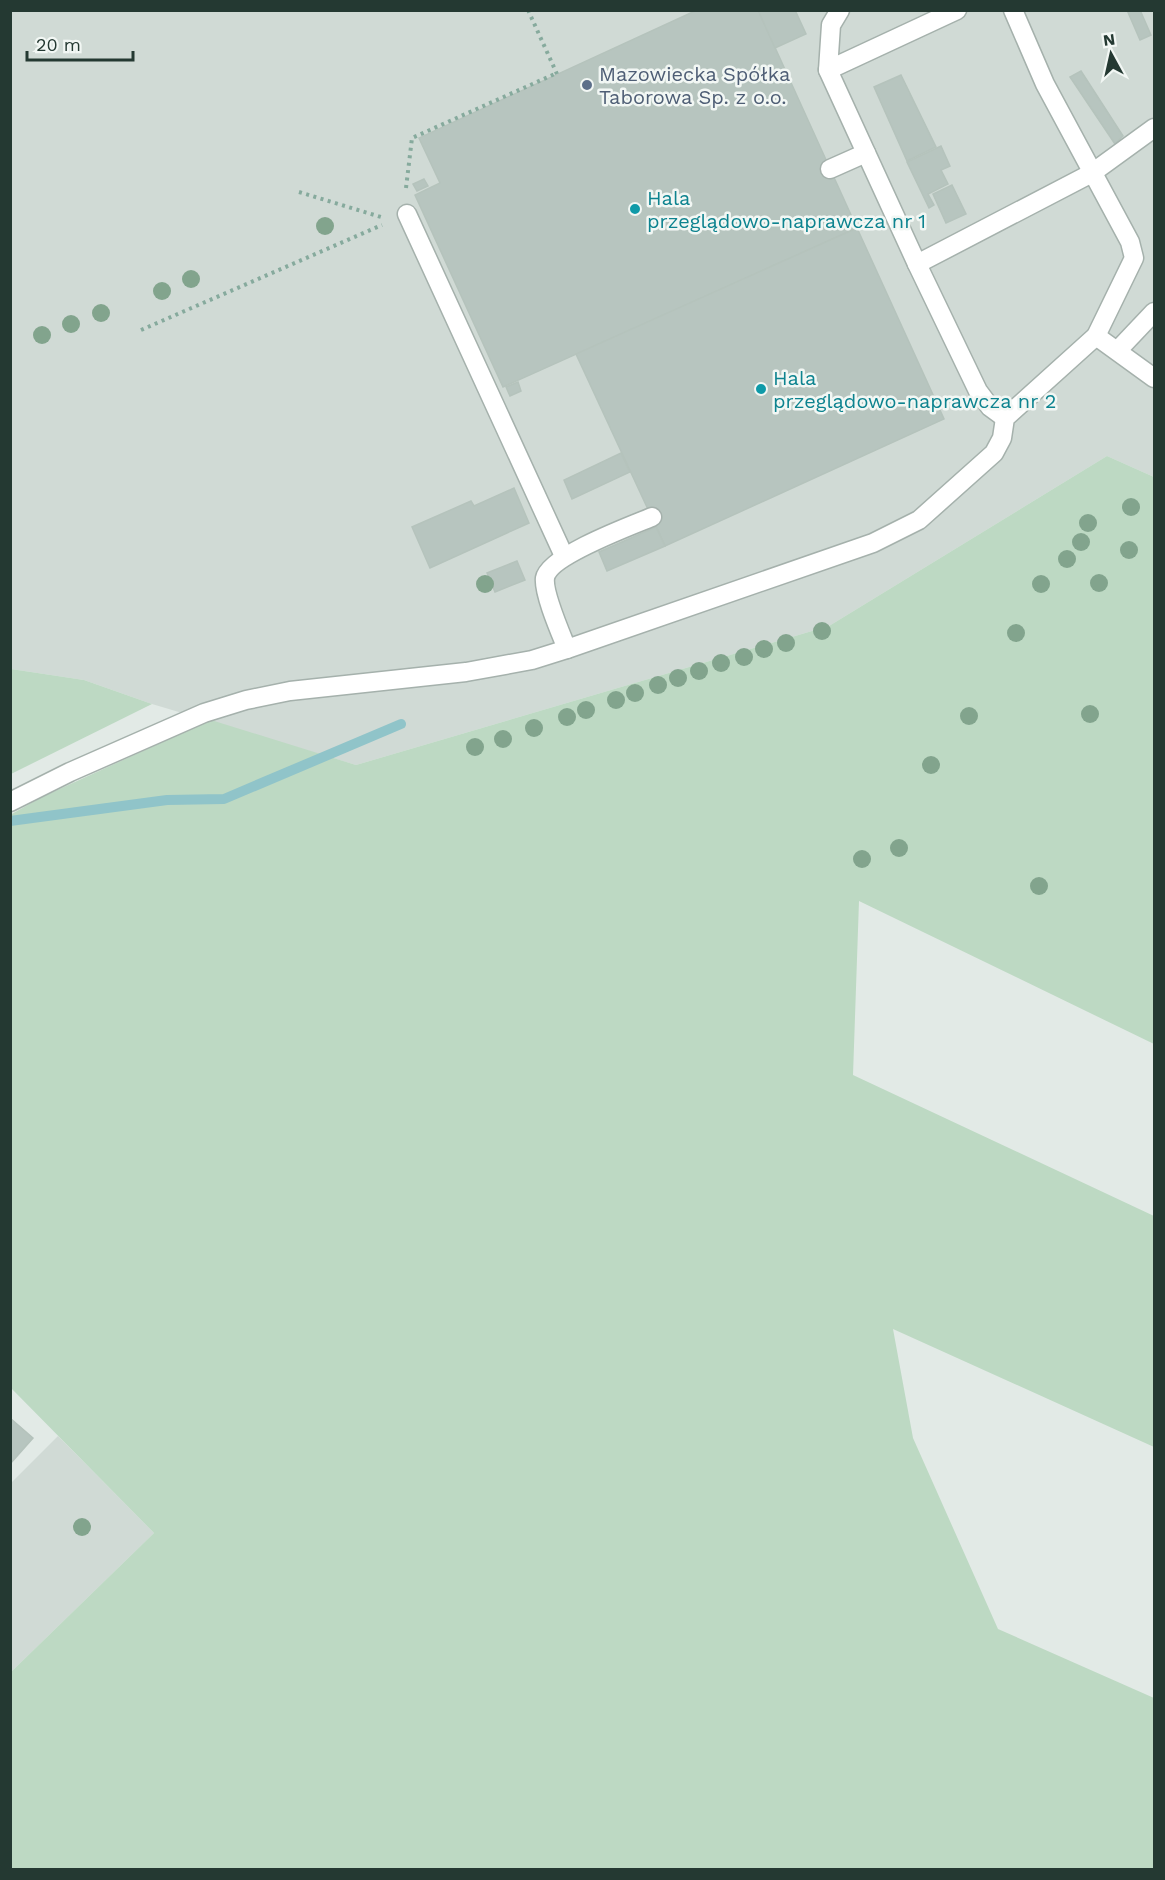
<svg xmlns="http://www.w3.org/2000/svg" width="1165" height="1880" font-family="'Work Sans',sans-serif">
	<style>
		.built { fill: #d0dad5 }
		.green { fill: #bdd9c3 }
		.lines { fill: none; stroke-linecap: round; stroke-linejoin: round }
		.stream { stroke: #90c4c9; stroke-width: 10 }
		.building { fill: #b7c5bf; stroke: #b5c3bc; stroke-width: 1.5 }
		.lane-casing { stroke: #a5b1ac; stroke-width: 21 }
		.path { stroke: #86aa9d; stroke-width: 4; stroke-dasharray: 3 4.5; stroke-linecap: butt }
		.lane { stroke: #fff; stroke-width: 18 }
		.tree { fill: #82a48d }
		.service-dot { fill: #5c6f8a; stroke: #f2f7f4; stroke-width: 2 }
		.culture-dot { fill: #0f9aa8; stroke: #f2f7f4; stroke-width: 2 }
		.labels { text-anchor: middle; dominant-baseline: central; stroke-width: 5; stroke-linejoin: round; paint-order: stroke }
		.service-label { font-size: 20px; fill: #4e5e75; stroke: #f2f7f4; text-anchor: start }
		.culture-label { font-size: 20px; fill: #0d838f; stroke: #f2f7f4; text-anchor: start }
	</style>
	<rect width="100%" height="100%" fill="#e2eae6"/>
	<g class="built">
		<polygon points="11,11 1154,11 1154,477 1107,456 829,626 356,765 152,704 84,680 11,669"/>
		<polygon points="58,1436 154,1533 11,1672 11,1483"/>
	</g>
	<g class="green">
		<polygon points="1107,456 1154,477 1154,1044 859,901 853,1075 1154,1216 1154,1447 893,1329 913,1438 998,1629 1154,1698 1154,1869 11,1869 11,1672 154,1533 11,1388 10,815 42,797 211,720 356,765 829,626"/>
		<polygon points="11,669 84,680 152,704 11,774"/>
	</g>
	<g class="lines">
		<polyline class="stream" points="10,821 167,800 224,799 401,724"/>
	</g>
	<g class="building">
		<polygon points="697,10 758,10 857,228 503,387 415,195 440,183 419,138"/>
		<polygon points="758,10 795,10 806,34 775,48"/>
		<polygon points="1127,10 1140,10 1151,35 1140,40"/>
		<polygon points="1081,71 1123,136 1115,144 1070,77"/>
		<polygon points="901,75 936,147 907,161 874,87"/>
		<polygon points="941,146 950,166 941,170 948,184 928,194 934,205 929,208 907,162"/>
		<polygon points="424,179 428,186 417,191 413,184"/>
		<polygon points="952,185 966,214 946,223 933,194"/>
		<polygon points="857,228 944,419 665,546 576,354"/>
		<polygon points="518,382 521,391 510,396 506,387"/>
		<polygon points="621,453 630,472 572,499 564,480"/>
		<polygon points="514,488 529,523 430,568 412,527 471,501 474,506"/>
		<polygon points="656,527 665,546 607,571 599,552"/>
		<polygon points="517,561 525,580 495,592 487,573"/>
		<polygon points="10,1418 33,1438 10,1464"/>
	</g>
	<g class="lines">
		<g class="lane-casing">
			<g id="lane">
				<polyline points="957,10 828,70 917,264 1092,173 1154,128"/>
				<polyline points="828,70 831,25 840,10"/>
				<polyline points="830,169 866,153"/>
				<polyline points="407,214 564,556"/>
				<polyline points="917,264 978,391 990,407 1005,418"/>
				<polyline points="1096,336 1154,378"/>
				<polyline points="1118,350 1154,312"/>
				<path d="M567,649C561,634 543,593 545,578C549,556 630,526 652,517"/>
				<polyline points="10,802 70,772 204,713 246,700 290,691 466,672 532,660 567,649 873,543 919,520 994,453 1002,438 1005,418 1096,336 1134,258 1130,242 1045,84 1013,10"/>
			</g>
		</g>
		<g class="path">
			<polyline points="528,10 557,74"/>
			<polyline points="406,188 412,138 557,73"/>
			<polyline points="299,192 381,217"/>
			<polyline points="141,330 382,225"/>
		</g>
		<use href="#lane" class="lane"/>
	</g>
	<g class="tree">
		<circle cx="325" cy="226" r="9"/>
		<circle cx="191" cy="279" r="9"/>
		<circle cx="162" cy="291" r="9"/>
		<circle cx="101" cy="313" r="9"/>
		<circle cx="71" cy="324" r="9"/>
		<circle cx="42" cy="335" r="9"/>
		<circle cx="1131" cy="507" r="9"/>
		<circle cx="1088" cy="523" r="9"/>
		<circle cx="1081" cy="542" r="9"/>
		<circle cx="1129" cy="550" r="9"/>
		<circle cx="1067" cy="559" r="9"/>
		<circle cx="1099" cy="583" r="9"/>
		<circle cx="485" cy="584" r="9"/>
		<circle cx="1041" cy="584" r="9"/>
		<circle cx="822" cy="631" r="9"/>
		<circle cx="1016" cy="633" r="9"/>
		<circle cx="786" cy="643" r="9"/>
		<circle cx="764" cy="649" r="9"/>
		<circle cx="744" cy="657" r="9"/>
		<circle cx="721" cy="663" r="9"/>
		<circle cx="699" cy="671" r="9"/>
		<circle cx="678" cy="678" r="9"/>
		<circle cx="658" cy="685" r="9"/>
		<circle cx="635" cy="693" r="9"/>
		<circle cx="616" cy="700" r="9"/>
		<circle cx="586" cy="710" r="9"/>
		<circle cx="1090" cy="714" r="9"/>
		<circle cx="969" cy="716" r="9"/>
		<circle cx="567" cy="717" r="9"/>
		<circle cx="534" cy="728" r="9"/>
		<circle cx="503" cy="739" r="9"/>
		<circle cx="475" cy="747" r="9"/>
		<circle cx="931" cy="765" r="9"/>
		<circle cx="899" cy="848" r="9"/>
		<circle cx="862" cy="859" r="9"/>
		<circle cx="1039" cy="886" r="9"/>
		<circle cx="82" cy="1527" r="9"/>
	</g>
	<circle class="service-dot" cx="587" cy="85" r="6"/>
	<g class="culture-dot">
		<circle cx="635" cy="209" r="6"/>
		<circle cx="761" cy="389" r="6"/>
	</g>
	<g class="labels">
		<g class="service-label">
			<text x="599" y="74">Mazowiecka Spółka<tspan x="599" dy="23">Taborowa Sp. z o.o.</tspan></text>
		</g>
		<g class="culture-label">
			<text x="647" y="198">Hala<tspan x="647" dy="23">przeglądowo-naprawcza nr 1</tspan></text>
			<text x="773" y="378">Hala<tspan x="773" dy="23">przeglądowo-naprawcza nr 2</tspan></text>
		</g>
	</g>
	<rect width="1165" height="1880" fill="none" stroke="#243932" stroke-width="24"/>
	<g transform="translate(1111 54) rotate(352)" stroke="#f2f7f4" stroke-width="4.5" paint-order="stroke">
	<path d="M0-4.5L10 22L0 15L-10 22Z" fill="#243932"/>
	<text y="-9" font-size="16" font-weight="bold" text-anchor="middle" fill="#243932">N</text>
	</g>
	<path d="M27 51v9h106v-9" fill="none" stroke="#243932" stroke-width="3"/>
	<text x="36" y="51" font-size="18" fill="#243932" stroke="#f2f7f4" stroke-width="4.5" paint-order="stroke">20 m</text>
</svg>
